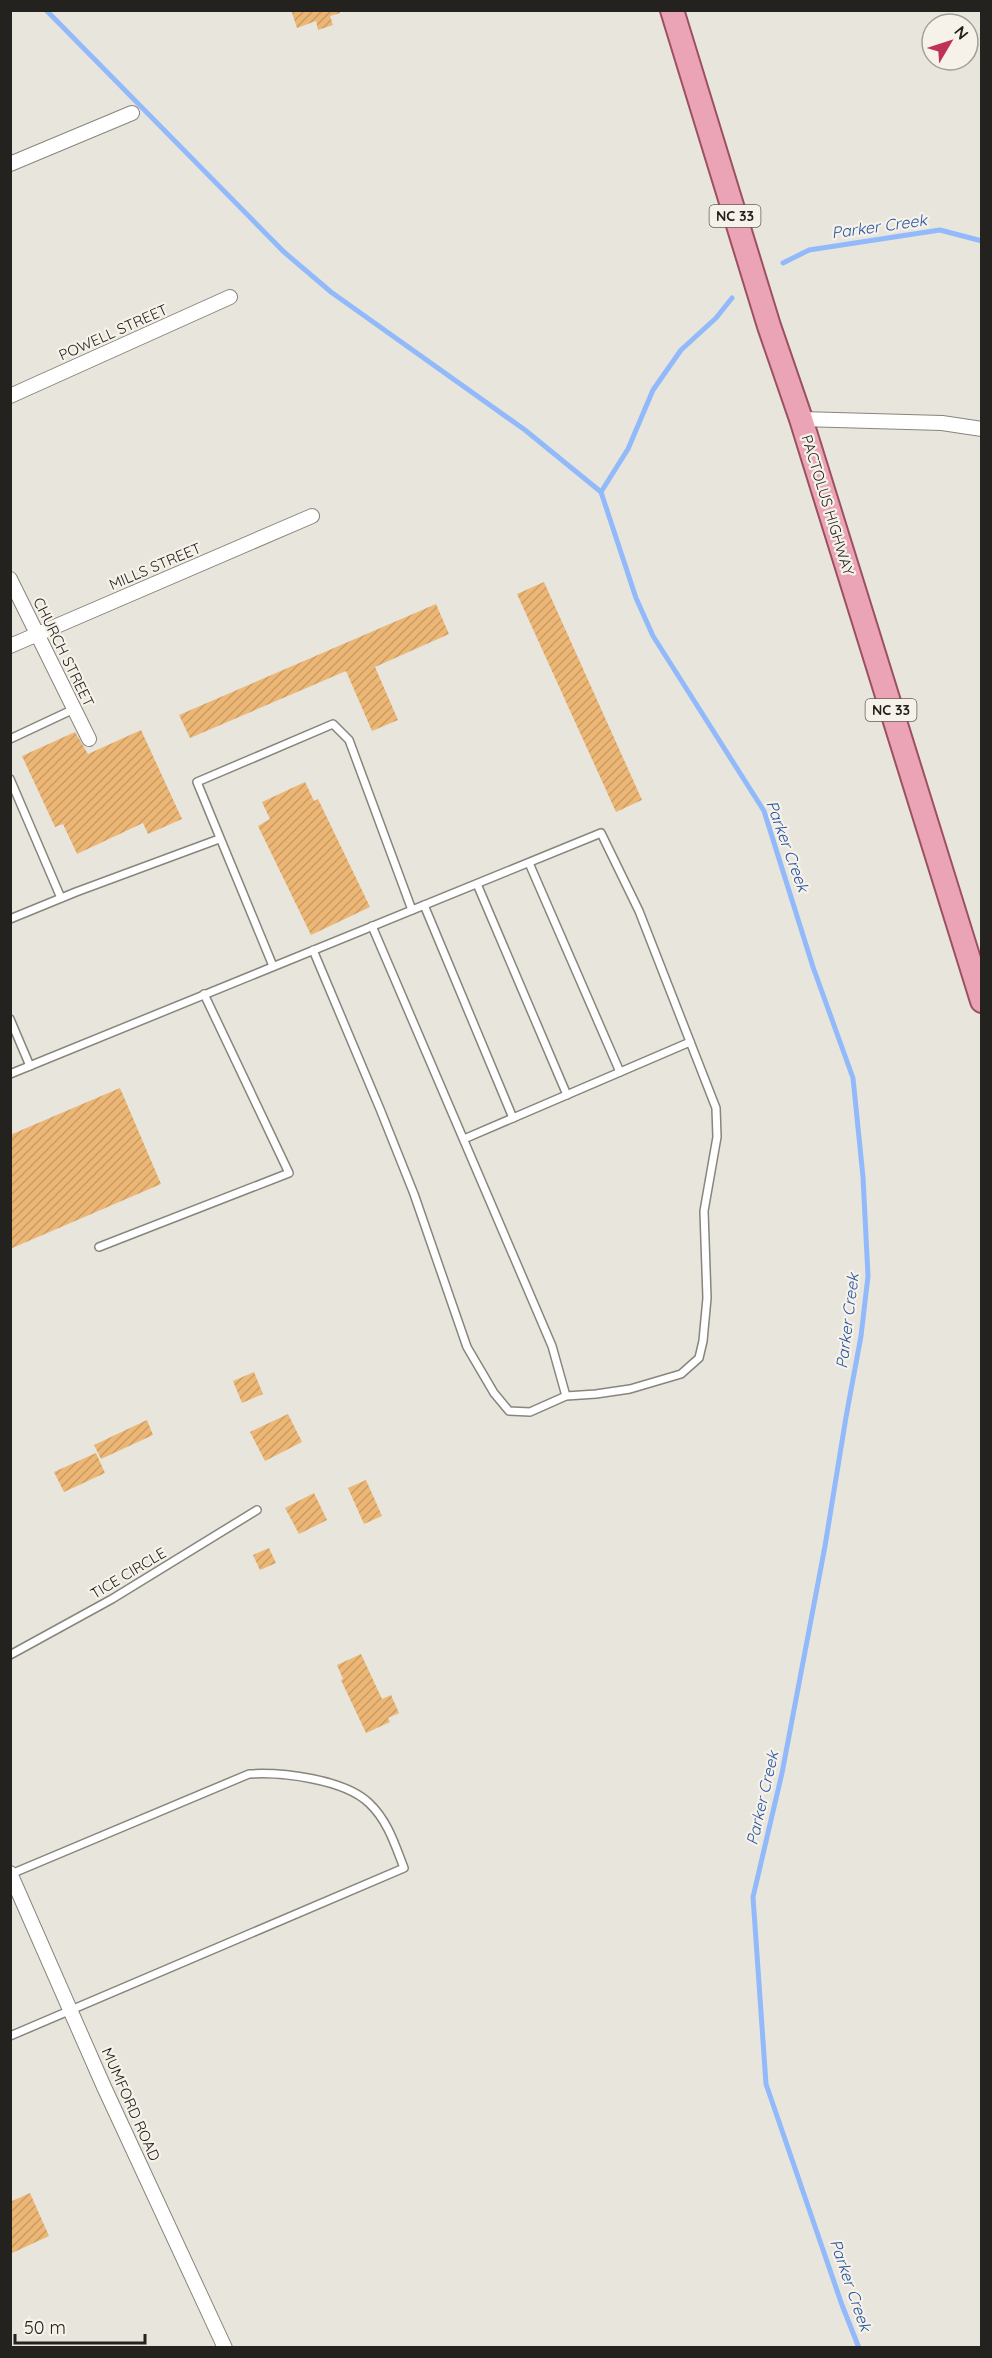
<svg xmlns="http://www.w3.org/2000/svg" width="992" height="2358" font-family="Quicksand,sans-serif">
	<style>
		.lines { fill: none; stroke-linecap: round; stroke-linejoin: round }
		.stream { stroke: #92bafb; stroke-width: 5 }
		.building { fill: url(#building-hatch) }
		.lane-casing { stroke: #88857d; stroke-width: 10 }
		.street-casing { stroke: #88857d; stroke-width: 16 }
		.primary-casing { stroke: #9c5060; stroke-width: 26 }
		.lane { stroke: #fff; stroke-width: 7 }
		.street { stroke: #fff; stroke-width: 14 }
		.primary { stroke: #eba4b5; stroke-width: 22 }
		.labels { text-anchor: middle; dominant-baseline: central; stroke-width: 4.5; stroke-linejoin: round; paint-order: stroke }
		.shield { fill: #f6f2ea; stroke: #63605c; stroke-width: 1.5 }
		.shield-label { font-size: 14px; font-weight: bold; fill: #24221f }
		.street-label { font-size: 15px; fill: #24221f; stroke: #f6f2ea }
		.water-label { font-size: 16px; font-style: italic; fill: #2554a0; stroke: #f6f2ea }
	</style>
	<defs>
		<pattern id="building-hatch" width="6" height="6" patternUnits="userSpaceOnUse" patternTransform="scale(1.5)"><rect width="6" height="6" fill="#ecb675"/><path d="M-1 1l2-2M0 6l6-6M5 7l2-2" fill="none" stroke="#ca9c65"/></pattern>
	</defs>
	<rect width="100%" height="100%" fill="#e8e5dd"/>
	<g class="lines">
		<g class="stream">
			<polyline points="46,10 284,252 331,292 525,430 601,492"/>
			<polyline points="783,263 809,250 940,230 982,241"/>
			<polyline points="732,298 716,318 681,350 653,390 628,449 601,492 636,598 653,636 764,811 813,967 853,1078 863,1177 868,1276 861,1336 846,1417 825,1546 782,1773 753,1897 766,2084 842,2305 859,2348"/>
		</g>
	</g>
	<g class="building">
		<polygon points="291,10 340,10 340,13 330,16 333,25 318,30 316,21 297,28"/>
		<polygon points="544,582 642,800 616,812 517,594"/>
		<polygon points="436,604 449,634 375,667 398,720 372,731 346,671 190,738 179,715"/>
		<polygon points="141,730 182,819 148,834 143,823 77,854 63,824 55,827 22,756 75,732 88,754"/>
		<polygon points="305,782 314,801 318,799 370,907 311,935 258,826 270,819 262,802"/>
		<polygon points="120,1088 161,1184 10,1249 10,1135"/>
		<polygon points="254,1372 263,1394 242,1403 233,1381"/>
		<polygon points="288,1414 302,1442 265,1461 250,1432"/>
		<polygon points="147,1420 153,1435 101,1459 94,1445"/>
		<polygon points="96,1453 105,1473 64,1492 54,1472"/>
		<polygon points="366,1480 382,1516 364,1524 348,1488"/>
		<polygon points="314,1493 327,1520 299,1534 285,1508"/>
		<polygon points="269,1548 276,1563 260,1570 253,1555"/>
		<polygon points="361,1654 382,1699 391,1695 399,1713 388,1718 390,1722 366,1733 341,1680 343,1679 337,1665"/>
		<polygon points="30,2193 49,2236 10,2254 10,2202"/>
	</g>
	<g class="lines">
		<g class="lane-casing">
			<g id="lane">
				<polyline points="10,739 74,709"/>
				<polyline points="10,779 61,898"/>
				<polyline points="529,863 620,1072"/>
				<polyline points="477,884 567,1095"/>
				<polyline points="424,905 513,1118"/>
				<polyline points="10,919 76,892 219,839"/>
				<polyline points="372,926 552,1346 566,1396"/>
				<polyline points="273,966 197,782 333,724 349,740 412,910"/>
				<polyline points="10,1019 30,1066"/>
				<polyline points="10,1074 601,833 639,911 716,1108 717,1137 704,1211 707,1298 703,1341 699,1358 681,1374 630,1389 596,1394 566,1396 530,1412 509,1411 494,1393 467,1347 414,1194 380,1109 313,950"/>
				<polyline points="464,1139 690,1042"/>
				<polyline points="99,1247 289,1173 204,994"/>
				<polyline points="10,1655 112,1599 257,1510"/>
				<path d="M10,2036L404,1868C395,1845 388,1821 369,1803C344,1779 282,1772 249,1774L11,1874"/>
			</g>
		</g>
		<g class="street-casing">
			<g id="street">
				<polyline points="10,164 132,113"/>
				<polyline points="10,396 230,297"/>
				<polyline points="801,419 942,423 982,429"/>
				<polyline points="10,579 89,739"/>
				<polyline points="10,646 312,516"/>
				<polyline points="10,1873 104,2087 225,2348"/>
			</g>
		</g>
		<g class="primary-casing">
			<polyline id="primary" points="672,10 769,326 801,419 982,1001"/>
		</g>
		<use href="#lane" class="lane"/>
		<use href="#street" class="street"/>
		<use href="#primary" class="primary"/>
	</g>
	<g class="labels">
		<g class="shield">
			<rect x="709.5" y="205" width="51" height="22" rx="4.5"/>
			<rect x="865.5" y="699" width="51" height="22" rx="4.5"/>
		</g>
		<g class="shield-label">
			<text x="735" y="216">NC 33</text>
			<text x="891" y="710">NC 33</text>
		</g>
		<g class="street-label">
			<text transform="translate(113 332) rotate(-24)">POWELL STREET</text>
			<text transform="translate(828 505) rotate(73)">PACTOLUS HIGHWAY</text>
			<text transform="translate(155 566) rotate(-23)">MILLS STREET</text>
			<text transform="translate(64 652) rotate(64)">CHURCH STREET</text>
			<text transform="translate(128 1573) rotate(-31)">TICE CIRCLE</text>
			<text transform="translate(131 2104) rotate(66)">MUMFORD ROAD</text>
		</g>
		<g class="water-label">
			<text transform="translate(879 226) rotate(-8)">Parker Creek</text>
			<text transform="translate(788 846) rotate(70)">Parker Creek</text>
			<text transform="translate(847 1321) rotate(-83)">Parker Creek</text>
			<text transform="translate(762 1798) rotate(-77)">Parker Creek</text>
			<text transform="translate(851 2285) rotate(71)">Parker Creek</text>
		</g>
	</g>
	<rect width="992" height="2358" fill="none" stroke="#24221f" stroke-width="24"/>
	<g transform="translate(950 42) rotate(51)"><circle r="28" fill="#f6f2ea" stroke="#a29f99" stroke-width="1.5"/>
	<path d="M0-4.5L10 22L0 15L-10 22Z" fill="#c03157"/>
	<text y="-9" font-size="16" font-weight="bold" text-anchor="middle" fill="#24221f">N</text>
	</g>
	<path d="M15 2334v9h130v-9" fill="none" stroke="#24221f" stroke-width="3"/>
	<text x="24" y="2334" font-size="18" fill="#24221f" stroke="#f6f2ea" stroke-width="4.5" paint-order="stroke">50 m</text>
</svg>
